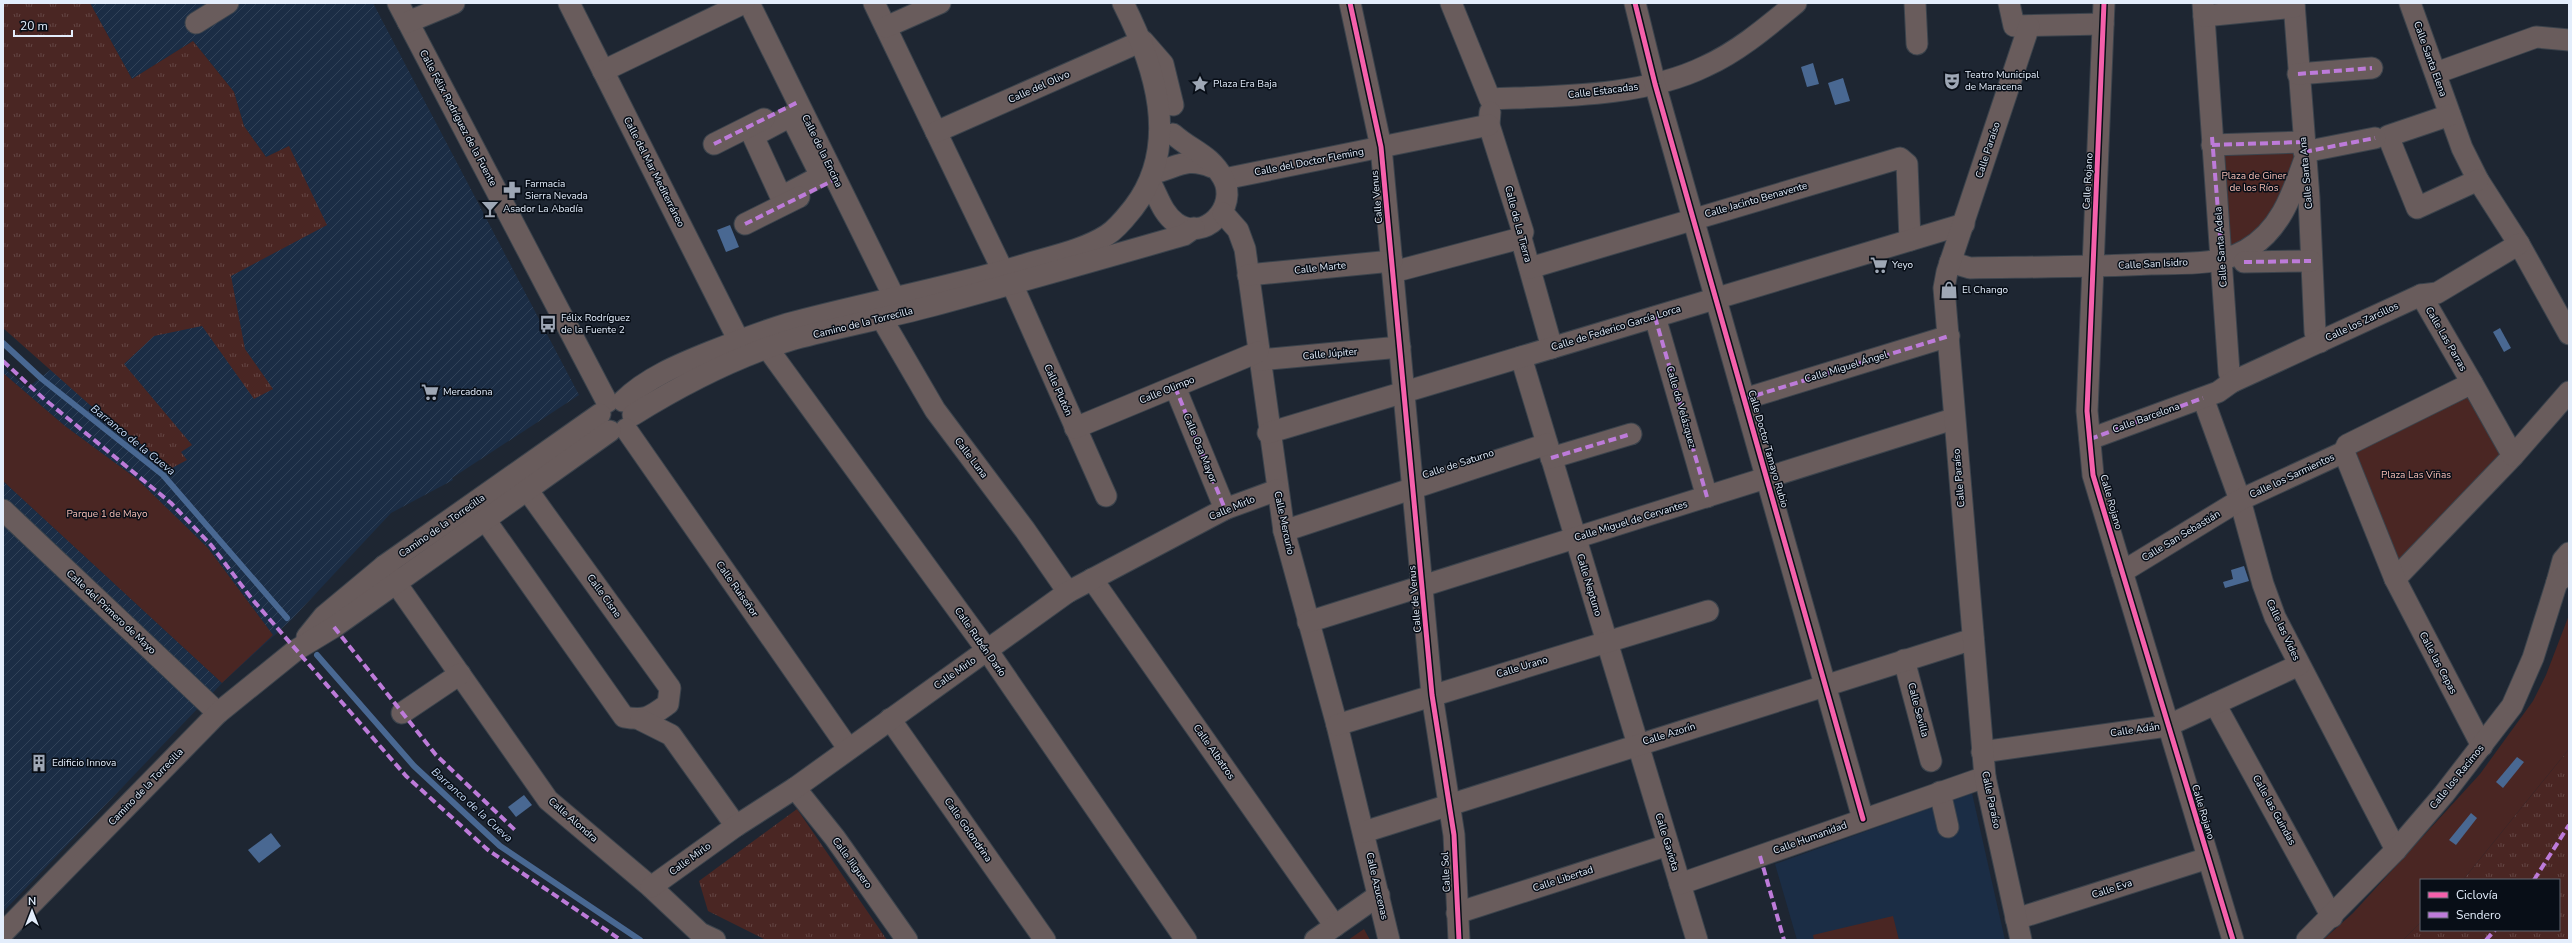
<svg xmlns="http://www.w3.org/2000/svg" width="2572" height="943" font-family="'Nunito Sans',sans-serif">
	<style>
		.built { fill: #1b2d45 }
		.industrial { fill: url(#industrial-furrows) }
		.grass { fill: url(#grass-tufts) }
		.park { fill: #4a2623 }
		.water { fill: #496892 }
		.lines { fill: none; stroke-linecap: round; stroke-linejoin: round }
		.stream { stroke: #496892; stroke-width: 6 }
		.minor-casing { stroke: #3b434c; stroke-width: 23 }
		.minor { stroke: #695c5c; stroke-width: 21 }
		.quiet { stroke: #bd7bd9; stroke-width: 4; stroke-dasharray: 8 4; stroke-linecap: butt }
		.cycleway-casing { stroke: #080e17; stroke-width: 8 }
		.cycleway { stroke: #f560ab; stroke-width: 5 }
		.labels { text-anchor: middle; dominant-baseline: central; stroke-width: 3; stroke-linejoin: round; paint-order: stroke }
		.street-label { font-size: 10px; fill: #e3edfb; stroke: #080e17 }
		.poi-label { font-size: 10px; fill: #e3edfb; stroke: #080e17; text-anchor: start }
		.park-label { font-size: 10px; fill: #f7beb5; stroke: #080e17 }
		.water-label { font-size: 11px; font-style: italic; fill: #c5daf6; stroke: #080e17 }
	</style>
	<defs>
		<pattern id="industrial-furrows" width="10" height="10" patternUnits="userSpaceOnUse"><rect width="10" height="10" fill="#1b2d45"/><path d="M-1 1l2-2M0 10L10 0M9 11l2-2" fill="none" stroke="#314258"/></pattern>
		<pattern id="grass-tufts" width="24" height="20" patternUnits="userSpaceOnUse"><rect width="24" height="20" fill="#4a2623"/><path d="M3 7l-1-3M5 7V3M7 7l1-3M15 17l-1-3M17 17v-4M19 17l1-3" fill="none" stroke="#644644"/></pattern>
	</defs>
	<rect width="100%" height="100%" fill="#1e2632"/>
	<polygon class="built" points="1972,793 2005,940 1797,940 1775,864"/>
	<polygon class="industrial" points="90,3 373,3 579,395 452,478 453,480 391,513 291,620 222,683 3,912 3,367 27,388 49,371 289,146 266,157 244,126 234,92 193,41 132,79"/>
	<g class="grass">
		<polygon points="3,3 90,3 132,79 193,41 234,92 244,126 266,157 289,146 327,225 231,276 245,349 273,389 254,399 202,326 154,336 124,364 192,445 181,452 187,460 172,468 90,405 3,328"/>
		<polygon points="2569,749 2569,940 2403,940 2421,922 2421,930 2559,930 2559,880 2463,880"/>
		<polygon points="797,809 887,940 766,940 708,911 699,881"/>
	</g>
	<g class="park">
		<path d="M2296,147C2289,189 2268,234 2226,249L2220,150Z"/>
		<polygon points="3,373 65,426 137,479 208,548 273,635 222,683 3,481"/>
		<polygon points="2470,392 2507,457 2397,568 2350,449"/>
		<polygon points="2569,615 2569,749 2463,880 2421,880 2421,922 2403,940 2323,940 2353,913 2480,774 2533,701 2546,675"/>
		<polygon points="1893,916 1899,940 1814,940 1813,935"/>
		<polygon points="1364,929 1370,940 1348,940"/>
	</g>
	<g class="water">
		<polygon points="1813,63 1819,84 1807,87 1801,67"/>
		<polygon points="1843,78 1850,101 1835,105 1828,83"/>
		<polygon points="730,225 739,247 726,252 717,230"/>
		<polygon points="2500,328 2511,348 2504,352 2493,332"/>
		<polygon points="2244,566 2249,581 2225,588 2223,582 2233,579 2231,570"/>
		<polygon points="2517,757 2524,762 2503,788 2496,782"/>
		<polygon points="524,795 532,805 516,817 508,807"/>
		<polygon points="2471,813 2477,818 2456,845 2449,840"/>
		<polygon points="271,833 281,846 259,863 248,850"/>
	</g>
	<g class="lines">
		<g class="stream">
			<polyline points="3,343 42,379 163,475 287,618"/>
			<polyline points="317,655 414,766 500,846 640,940"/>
		</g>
		<g class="minor-casing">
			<g id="minor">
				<polyline points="398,3 607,402"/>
				<polyline points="569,3 739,341"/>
				<polyline points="749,3 895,299"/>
				<polyline points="874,3 1003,271"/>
				<polyline points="1350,3 1381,147 1432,695 1454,835 1459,940"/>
				<path d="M1451,3L1490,99C1559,96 1643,97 1706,66C1739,51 1768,26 1796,3"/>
				<polyline points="1635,3 1655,84 1863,819"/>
				<polyline points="1915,3 1917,44"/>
				<polyline points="2009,3 2014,26 2103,24"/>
				<polyline points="2104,3 2087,411 2093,475 2233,940"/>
				<polyline points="2203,3 2229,372 2232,382"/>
				<polyline points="2294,3 2309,198 2315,332 2320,342"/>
				<polyline points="2410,3 2462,148 2478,180 2519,244 2569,334"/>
				<polyline points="2204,16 2294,7"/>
				<polyline points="408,22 454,3"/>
				<polyline points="196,23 228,3"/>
				<polyline points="886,27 940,3"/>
				<polyline points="1143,41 1163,64 1173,105"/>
				<polyline points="603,71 744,3"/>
				<polyline points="2436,73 2536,37 2569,40"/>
				<polyline points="2298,74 2372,68"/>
				<polyline points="1490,112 1489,125 1523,232 1521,238 1552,348"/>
				<polyline points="2450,115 2388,136 2417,208 2478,180"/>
				<polygon points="791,116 821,176 781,197 753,136"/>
				<polyline points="936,132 1142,41"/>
				<polyline points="714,144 764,119"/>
				<polyline points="2212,145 2303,142"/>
				<polyline points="2304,152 2375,138"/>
				<path d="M1153,173C1177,168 1185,156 1212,167"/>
				<polyline points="1224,179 1489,125"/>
				<path d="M1150,182C1158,196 1162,213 1176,223C1204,243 1239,207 1223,178C1210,154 1192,151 1173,134"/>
				<polyline points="1223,213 1238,230 1245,249 1284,531 1337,725 1389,940"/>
				<polyline points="745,224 799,197"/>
				<path d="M1950,262L1970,268C2030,267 2091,267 2151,264C2183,263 2218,266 2246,250C2280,231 2292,195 2304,161"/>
				<polyline points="2244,262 2311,261"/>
				<polyline points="1530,268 1900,158 1907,164 1910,240"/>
				<polyline points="1393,272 1521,238"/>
				<polyline points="1248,275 1392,261"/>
				<polyline points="1012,284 1106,496"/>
				<polyline points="2421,295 2472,383"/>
				<polyline points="1655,317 1707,497"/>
				<polyline points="882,319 935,410 1025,530 1068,592"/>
				<polyline points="768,349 987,650 1186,940"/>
				<polyline points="1521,357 1697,940"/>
				<polyline points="1260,360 1400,347"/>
				<polyline points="1175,387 1225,509"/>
				<polyline points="2203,398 2240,500 2263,584 2275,617 2396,850"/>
				<polyline points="1744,399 1949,336"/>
				<path d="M623,401C646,378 680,364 710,352C735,342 761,332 787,324C864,303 943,289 1020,266C1048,257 1082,251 1107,235C1118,228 1126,217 1134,207C1181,145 1155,66 1123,3"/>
				<path d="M633,415C683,384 737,356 794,339C839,327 886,318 931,306C1016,283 1100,259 1184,235L1194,228"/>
				<polyline points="1075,428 1258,352"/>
				<polyline points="626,429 848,748"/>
				<polyline points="1268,433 1964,224"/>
				<polyline points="2090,439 2218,392 2232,382 2421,295 2437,293 2519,244"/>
				<polyline points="1551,458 1631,434"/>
				<path d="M474,504L624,717C646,721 650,717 668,704L670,688L528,491"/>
				<polyline points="3,510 218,713"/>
				<polyline points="1284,531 1547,444"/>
				<polyline points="384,566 548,800 651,887 700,933 715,940"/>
				<polyline points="2122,572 2240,500 2344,452"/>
				<polyline points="1092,579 1335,926"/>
				<polyline points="2395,579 2513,456 2569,392"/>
				<polyline points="2557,582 2563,560 2569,553"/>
				<polyline points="1308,622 1953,419"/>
				<polyline points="307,637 324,616 384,566 600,414"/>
				<polyline points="1904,660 1931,761"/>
				<polyline points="2215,704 2332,917"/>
				<polyline points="402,713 460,674"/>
				<polyline points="890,719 1045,940"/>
				<polyline points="641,720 671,735 736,826"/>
				<polyline points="1337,725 1708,611"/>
				<polyline points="2482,746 2395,579 2344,452 2347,445 2472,383 2513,456"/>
				<polyline points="1982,752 2167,726 2299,665"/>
				<polyline points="795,788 835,838 907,940"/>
				<polyline points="1940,792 1948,827"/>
				<polyline points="1364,832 1973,639"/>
				<polyline points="1680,884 1985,777"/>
				<polyline points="651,887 736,826 795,788 1068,592 1225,509 1277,490"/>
				<polyline points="1457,913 1668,845"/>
				<polyline points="2016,919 2208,858"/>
				<polyline points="3,933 218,713 296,650 334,627 610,431"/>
				<polyline points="1315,940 1379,895"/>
				<polyline points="2021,940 1985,777 1944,288 1947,272 2029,26"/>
				<polyline points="2307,940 2396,850 2444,794 2512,706 2533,658 2557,582 2569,573"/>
			</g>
		</g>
		<use href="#minor" class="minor"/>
		<g class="quiet">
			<polyline points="2298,74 2372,68"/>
			<polyline points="2212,137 2222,260"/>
			<polyline points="714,144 798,102"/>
			<polyline points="2212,145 2303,142"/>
			<polyline points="2304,152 2375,138"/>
			<polyline points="745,224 836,179"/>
			<polyline points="2244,262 2311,261"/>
			<polyline points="1655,317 1707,497"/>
			<polyline points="3,361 43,398 171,503 211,545 252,599 406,776 488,850 621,940"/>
			<polyline points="1175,387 1225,509"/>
			<polyline points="1744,399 1949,336"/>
			<polyline points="2090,439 2203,398"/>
			<polyline points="1551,458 1631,434"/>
			<polyline points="334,627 436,755 515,830"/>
			<polyline points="1760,856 1784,940"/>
			<polyline points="2534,880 2569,825"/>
			<polyline points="2486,940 2495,930"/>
		</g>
		<g class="cycleway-casing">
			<g id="cycleway">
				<polyline points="1350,3 1381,147 1432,695 1454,835 1459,940"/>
				<polyline points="1635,3 1655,84 1863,819"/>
				<polyline points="2104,3 2087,411 2093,475 2233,940"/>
			</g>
		</g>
		<use href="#cycleway" class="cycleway"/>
	</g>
	<defs>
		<g id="theatre-bare" transform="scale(1.38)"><path d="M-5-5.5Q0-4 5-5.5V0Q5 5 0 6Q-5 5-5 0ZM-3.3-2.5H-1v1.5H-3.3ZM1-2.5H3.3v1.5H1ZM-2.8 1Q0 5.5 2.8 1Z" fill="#9ea7b5" stroke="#080e17" stroke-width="2.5" paint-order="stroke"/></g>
		<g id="sight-bare" transform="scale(1.38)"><path d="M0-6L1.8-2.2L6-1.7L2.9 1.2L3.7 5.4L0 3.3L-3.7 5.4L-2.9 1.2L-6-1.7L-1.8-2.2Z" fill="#9ea7b5" stroke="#080e17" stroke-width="2.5" paint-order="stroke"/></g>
		<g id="pharmacy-bare" transform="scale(1.38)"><path d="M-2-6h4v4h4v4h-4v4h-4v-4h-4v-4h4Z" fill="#9ea7b5" stroke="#080e17" stroke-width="2.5" paint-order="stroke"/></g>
		<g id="bar-bare" transform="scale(1.38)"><path d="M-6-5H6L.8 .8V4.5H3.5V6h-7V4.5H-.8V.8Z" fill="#9ea7b5" stroke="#080e17" stroke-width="2.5" paint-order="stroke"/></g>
		<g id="supermarket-bare" transform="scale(1.38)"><path d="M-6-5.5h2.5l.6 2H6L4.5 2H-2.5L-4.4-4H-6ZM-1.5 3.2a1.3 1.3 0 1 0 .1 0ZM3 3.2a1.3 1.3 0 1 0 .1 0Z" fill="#9ea7b5" stroke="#080e17" stroke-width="2.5" paint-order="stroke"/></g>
		<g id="shop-bare" transform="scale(1.38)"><path d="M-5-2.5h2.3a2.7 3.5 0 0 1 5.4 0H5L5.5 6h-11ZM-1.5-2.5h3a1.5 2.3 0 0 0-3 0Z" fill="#9ea7b5" stroke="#080e17" stroke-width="2.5" paint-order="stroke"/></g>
		<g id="bus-bare" transform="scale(1.38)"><path d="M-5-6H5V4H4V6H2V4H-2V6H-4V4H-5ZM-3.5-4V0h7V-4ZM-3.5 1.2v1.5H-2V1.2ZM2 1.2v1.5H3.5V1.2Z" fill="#9ea7b5" stroke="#080e17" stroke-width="2.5" paint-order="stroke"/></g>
		<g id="building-bare" transform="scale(1.38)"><path d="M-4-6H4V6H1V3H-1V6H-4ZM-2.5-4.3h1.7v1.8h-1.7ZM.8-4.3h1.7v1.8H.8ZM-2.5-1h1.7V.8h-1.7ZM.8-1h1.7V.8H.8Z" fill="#9ea7b5" stroke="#080e17" stroke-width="2.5" paint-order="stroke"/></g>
	</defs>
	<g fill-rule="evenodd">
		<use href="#theatre-bare" x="1952" y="81"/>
		<use href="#sight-bare" x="1200" y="84"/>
		<use href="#pharmacy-bare" x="512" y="190"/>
		<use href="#bar-bare" x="490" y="209"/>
		<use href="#supermarket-bare" x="1879" y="265"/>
		<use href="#shop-bare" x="1949" y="290"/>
		<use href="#bus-bare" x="548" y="324"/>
		<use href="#supermarket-bare" x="430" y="392"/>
		<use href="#building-bare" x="39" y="763"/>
	</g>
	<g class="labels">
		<g class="street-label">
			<text transform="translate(2430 59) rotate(70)">Calle Santa Elena</text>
			<text transform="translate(1039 87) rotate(-24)">Calle del Olivo</text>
			<text transform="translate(1603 91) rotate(-7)">Calle Estacadas</text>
			<text transform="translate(458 118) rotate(62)">Calle Félix Rodríguez de la Fuente</text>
			<text transform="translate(1988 150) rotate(-72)">Calle Paraíso</text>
			<text transform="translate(822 151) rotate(64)">Calle de la Encina</text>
			<text transform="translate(1309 162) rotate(-11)">Calle del Doctor Fleming</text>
			<text transform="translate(654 172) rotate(63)">Calle del Mar Mediterráneo</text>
			<text transform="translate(2306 173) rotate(-95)">Calle Santa Ana</text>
			<text transform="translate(2088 181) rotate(-87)">Calle Rojano</text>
			<text transform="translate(1377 197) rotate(-95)">Calle Venus</text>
			<text transform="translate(1756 200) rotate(-16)">Calle Jacinto Benavente</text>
			<text transform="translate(1518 224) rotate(75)">Calle de La Tierra</text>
			<text transform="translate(2221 247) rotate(-94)">Calle Santa Adela</text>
			<text transform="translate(2153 264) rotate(-3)">Calle San Isidro</text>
			<text transform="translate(1320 268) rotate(-6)">Calle Marte</text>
			<text transform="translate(2362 322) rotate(-25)">Calle los Zarcillos</text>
			<text transform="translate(863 323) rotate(-14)">Camino de la Torrecilla</text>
			<text transform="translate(1616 328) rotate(-17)">Calle de Federico García Lorca</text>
			<text transform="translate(2446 339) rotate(60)">Calle Las Parras</text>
			<text transform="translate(1330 354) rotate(-5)">Calle Júpiter</text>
			<text transform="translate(1846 367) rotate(-17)">Calle Miguel Ángel</text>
			<text transform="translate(1058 390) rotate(66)">Calle Plutón</text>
			<text transform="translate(1167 390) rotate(-22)">Calle Olimpo</text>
			<text transform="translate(1681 407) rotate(74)">Calle de Velázquez</text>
			<text transform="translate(2146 418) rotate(-20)">Calle Barcelona</text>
			<text transform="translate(1200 448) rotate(68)">Calle Osa Mayor</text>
			<text transform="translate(1768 449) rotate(74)">Calle Doctor Tamayo Rubio</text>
			<text transform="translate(971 458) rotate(53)">Calle Luna</text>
			<text transform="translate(1458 464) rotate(-18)">Calle de Saturno</text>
			<text transform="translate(2292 476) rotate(-25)">Calle los Sarmientos</text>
			<text transform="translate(1959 478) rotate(-95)">Calle Paraíso</text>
			<text transform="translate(2111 502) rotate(74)">Calle Rojano</text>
			<text transform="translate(1232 508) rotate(-23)">Calle Mirlo</text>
			<text transform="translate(1631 521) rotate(-17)">Calle Miguel de Cervantes</text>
			<text transform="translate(1284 523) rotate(78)">Calle Mercurio</text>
			<text transform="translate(442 526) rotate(-35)">Camino de la Torrecilla</text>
			<text transform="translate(2181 536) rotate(-31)">Calle San Sebastián</text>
			<text transform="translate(1589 585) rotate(73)">Calle Neptuno</text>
			<text transform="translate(737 589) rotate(55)">Calle Ruiseñor</text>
			<text transform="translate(604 596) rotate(54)">Calle Cisne</text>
			<text transform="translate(1415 599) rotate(-95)">Calle de Venus</text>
			<text transform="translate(111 612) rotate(43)">Calle del Primero de Mayo</text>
			<text transform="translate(2283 630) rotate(65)">Calle las Vides</text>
			<text transform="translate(980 642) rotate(55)">Calle Rubén Darío</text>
			<text transform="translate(2438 663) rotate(62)">Calle las Cepas</text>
			<text transform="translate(1522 667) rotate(-17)">Calle Urano</text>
			<text transform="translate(955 673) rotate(-35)">Calle Mirlo</text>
			<text transform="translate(1918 710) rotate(75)">Calle Sevilla</text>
			<text transform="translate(2135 730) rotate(-8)">Calle Adán</text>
			<text transform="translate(1669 734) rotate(-17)">Calle Azorín</text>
			<text transform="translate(1214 752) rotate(55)">Calle Albatros</text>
			<text transform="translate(2457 777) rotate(-51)">Calle los Racimos</text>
			<text transform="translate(146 787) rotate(-46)">Camino de la Torrecilla</text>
			<text transform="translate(1991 800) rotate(78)">Calle Paraíso</text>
			<text transform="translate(2274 810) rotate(61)">Calle las Guindas</text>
			<text transform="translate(2203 812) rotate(73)">Calle Rojano</text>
			<text transform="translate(573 820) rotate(41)">Calle Alondra</text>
			<text transform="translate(968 830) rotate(55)">Calle Golondrina</text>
			<text transform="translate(1810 838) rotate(-20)">Calle Humanidad</text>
			<text transform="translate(1667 842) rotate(73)">Calle Gaviota</text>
			<text transform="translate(690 859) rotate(-36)">Calle Mirlo</text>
			<text transform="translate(852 863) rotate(54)">Calle Jilguero</text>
			<text transform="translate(1446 872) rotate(-93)">Calle Sol</text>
			<text transform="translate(1563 879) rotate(-18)">Calle Libertad</text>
			<text transform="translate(1377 886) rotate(77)">Calle Azucenas</text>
			<text transform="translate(2112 889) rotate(-18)">Calle Eva</text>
		</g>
		<g class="poi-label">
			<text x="1965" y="75">Teatro Municipal<tspan x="1965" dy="12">de Maracena</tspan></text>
			<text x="1213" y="84">Plaza Era Baja</text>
			<text x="525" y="184">Farmacia<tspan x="525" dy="12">Sierra Nevada</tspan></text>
			<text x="503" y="209">Asador La Abadía</text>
			<text x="1892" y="265">Yeyo</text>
			<text x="1962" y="290">El Chango</text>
			<text x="561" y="318">Félix Rodríguez<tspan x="561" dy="12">de la Fuente 2</tspan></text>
			<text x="443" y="392">Mercadona</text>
			<text x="52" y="763">Edificio Innova</text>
		</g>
		<g class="park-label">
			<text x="2254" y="176">Plaza de Giner<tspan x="2254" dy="12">de los Ríos</tspan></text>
			<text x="2416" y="475">Plaza Las Viñas</text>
			<text x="107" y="514">Parque 1 de Mayo</text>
		</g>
		<g class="water-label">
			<text transform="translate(133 440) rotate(39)">Barranco de la Cueva</text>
			<text transform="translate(472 805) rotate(42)">Barranco de la Cueva</text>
		</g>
	</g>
	<rect width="2572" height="943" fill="none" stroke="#e3edfb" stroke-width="8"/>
	<rect x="2420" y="879" width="140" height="52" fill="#080e17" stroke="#606772"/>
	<rect x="2428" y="892" width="20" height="6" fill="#f560ab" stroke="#606772"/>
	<text x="2456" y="899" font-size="12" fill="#e3edfb">Ciclovía</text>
	<rect x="2428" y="912" width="20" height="6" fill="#bd7bd9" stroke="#606772"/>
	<text x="2456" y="919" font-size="12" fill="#e3edfb">Sendero</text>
	<g transform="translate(32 911)" stroke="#080e17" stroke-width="3" paint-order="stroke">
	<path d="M0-3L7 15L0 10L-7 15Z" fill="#e3edfb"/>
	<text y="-6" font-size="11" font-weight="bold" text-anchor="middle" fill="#e3edfb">N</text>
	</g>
	<path d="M14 30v6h58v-6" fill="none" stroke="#e3edfb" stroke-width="2"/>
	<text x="20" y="30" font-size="12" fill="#e3edfb" stroke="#080e17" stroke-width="3" paint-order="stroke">20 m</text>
</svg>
